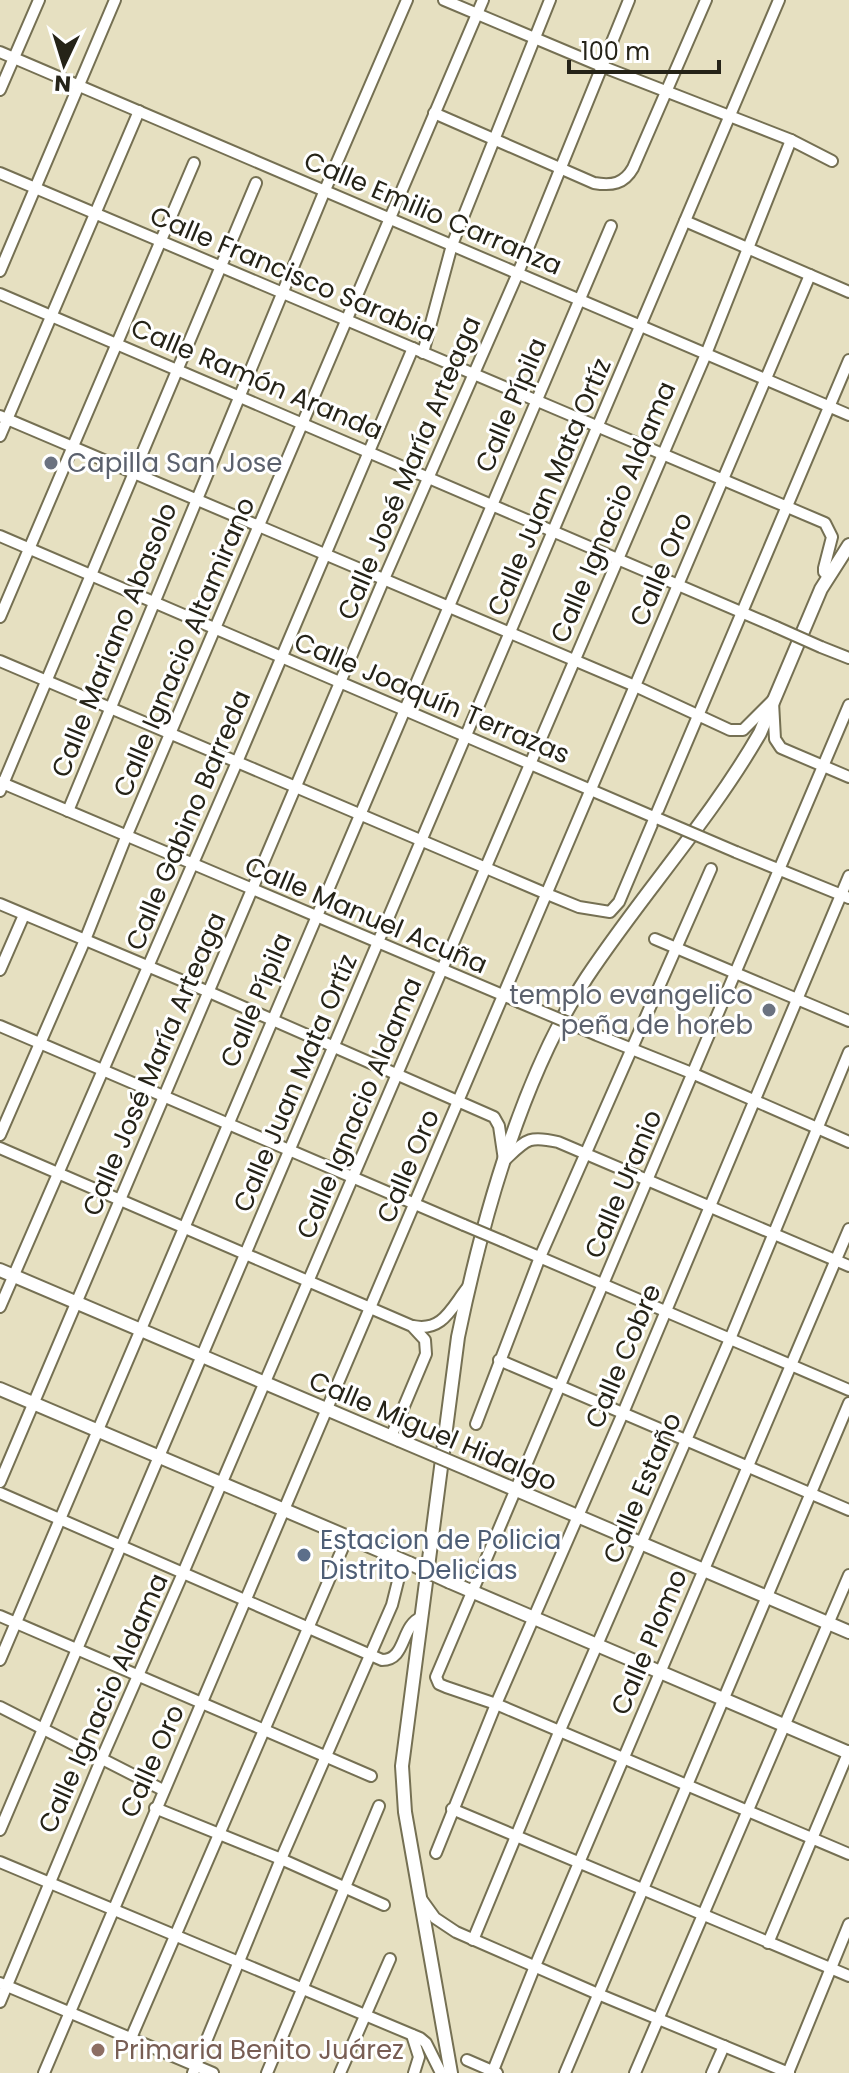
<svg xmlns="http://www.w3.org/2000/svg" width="849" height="2073" font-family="Poppins,sans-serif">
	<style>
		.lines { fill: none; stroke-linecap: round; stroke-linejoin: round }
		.minor-casing { stroke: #757053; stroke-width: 14 }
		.major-casing { stroke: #757053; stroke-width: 16 }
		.minor { stroke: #fff; stroke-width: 10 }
		.major { stroke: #fff; stroke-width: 12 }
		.minor-bridge-casing { stroke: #757053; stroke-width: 14; stroke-linecap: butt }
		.major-bridge-casing { stroke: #757053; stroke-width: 16; stroke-linecap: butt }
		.minor-bridge { stroke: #fff; stroke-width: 10 }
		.major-bridge { stroke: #fff; stroke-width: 12 }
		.worship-dot { fill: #6b7280; stroke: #fff; stroke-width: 3 }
		.service-dot { fill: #5c6f8a; stroke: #fff; stroke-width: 3 }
		.education-dot { fill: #8d6e63; stroke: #fff; stroke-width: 3 }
		.labels { text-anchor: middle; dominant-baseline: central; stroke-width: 6; stroke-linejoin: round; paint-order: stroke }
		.street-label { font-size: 26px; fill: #252318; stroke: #fff }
		.worship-label { font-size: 26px; fill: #5b616d; stroke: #fff; text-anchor: start }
		.service-label { font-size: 26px; fill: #4e5e75; stroke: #fff; text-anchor: start }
		.education-label { font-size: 26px; fill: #785e54; stroke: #fff; text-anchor: start }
	</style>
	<rect width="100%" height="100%" fill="#e6e0c1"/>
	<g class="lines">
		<g class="minor-casing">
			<g id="minor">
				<polyline points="444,0 601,66 791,140 832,161"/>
				<polyline points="0,52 849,415"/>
				<polyline points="0,90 39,0"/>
				<path d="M434,113L594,183C612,186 624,184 633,168L706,0"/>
				<polyline points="0,173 825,523 832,537 824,568 824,572 828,576"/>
				<polyline points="685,221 849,292"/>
				<polyline points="0,271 115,0"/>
				<polyline points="0,294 776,627"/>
				<polyline points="423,353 452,245 550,0"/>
				<polyline points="0,416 635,686 730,730 743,730 773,700"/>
				<polyline points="0,436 139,111"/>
				<polyline points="0,536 656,818"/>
				<polyline points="0,617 194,163"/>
				<polyline points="821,647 849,658"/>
				<polyline points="0,661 547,894 579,907 610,912 619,902 849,360"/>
				<polyline points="773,702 775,739 781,748 849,777"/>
				<polyline points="849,705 436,1677 439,1684 446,1687 496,1704 849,1854"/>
				<polyline points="0,782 519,1002"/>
				<polyline points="0,791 256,183"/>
				<polyline points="68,811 325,190 407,0"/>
				<polyline points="736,852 849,898"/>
				<polyline points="0,904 209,992 494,1117 499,1126 504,1160"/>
				<polyline points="655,939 849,1021"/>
				<polyline points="0,970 24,915"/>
				<polyline points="0,1026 464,1225"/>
				<polyline points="597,1035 694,1074 849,1142"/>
				<polyline points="0,1135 85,940 126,837 483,0"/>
				<polyline points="0,1148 412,1326 425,1340 426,1354 391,1437"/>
				<path d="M505,1160C526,1140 528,1135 558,1142L849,1266"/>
				<polyline points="502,1241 849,1390"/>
				<polyline points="0,1307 237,762 413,348"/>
				<path d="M413,1326C443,1332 451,1308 468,1287"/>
				<polyline points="499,1360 849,1510"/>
				<polyline points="476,1424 540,1257 711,869"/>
				<polyline points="0,1482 384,579 518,273 629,0"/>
				<path d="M0,1493L382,1660C407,1660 400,1625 422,1617"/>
				<polyline points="0,1616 371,1776"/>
				<polyline points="0,1660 611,226"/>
				<polyline points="0,1707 163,1790"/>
				<polyline points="155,1808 281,1859 384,1905"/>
				<polyline points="452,1809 849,1976"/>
				<polyline points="0,1830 779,0"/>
				<polyline points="436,1853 496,1704 623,1413 849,876"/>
				<polyline points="0,1862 420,2038 426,2043 441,2073"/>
				<polyline points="422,1900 435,1918 456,1932 598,1994 789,2073"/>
				<polyline points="473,1940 560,1730 730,1339 849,1052"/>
				<polyline points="768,1943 849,1751"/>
				<polyline points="0,1983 213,2073"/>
				<polyline points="0,2002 101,1760 183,1573 706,354 791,140"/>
				<polyline points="412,2035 419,2057 414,2073"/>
				<polyline points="131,2038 347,1538"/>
				<polyline points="467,2060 497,2073"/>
				<polyline points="44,2073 810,275"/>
				<polyline points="193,2073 281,1859 392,1605 403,1561"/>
				<polyline points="267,2073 379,1806"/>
				<polyline points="340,2073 390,1959"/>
				<polyline points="492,2073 535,1966 849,1229"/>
				<polyline points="565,2073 849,1403"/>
				<polyline points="635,2073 849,1575"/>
				<polyline points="712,2073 724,2046"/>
				<polyline points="788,2073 849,1924"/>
			</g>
		</g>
		<g class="major-casing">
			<g id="major">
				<polyline points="0,1270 399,1440"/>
				<polyline points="0,1389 409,1563"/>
				<polyline points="472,1471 849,1632"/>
				<polyline points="450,1582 849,1753"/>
				<path d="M451,2073L405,1812L402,1766L458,1337C482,1221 522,1076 587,977C642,894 710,820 760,733L821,589L849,545"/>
			</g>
		</g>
		<use href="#minor" class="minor"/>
		<use href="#major" class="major"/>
		<g class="minor-bridge-casing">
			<g id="minor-bridge">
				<polyline points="776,627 821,647"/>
				<polyline points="659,819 736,852"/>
				<polyline points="519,1002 597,1035"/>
				<polyline points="464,1225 502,1241"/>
			</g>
		</g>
		<g class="major-bridge-casing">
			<g id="major-bridge">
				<polyline points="399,1440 472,1471"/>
				<polyline points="409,1563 450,1582"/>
			</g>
		</g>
		<use href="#minor-bridge" class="minor-bridge"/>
		<use href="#major-bridge" class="major-bridge"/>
	</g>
	<g class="worship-dot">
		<circle cx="51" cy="463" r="8"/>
		<circle cx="769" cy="1010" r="8"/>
	</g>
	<circle class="service-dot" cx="304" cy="1555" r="8"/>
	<circle class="education-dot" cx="98" cy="2050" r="8"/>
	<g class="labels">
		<g class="street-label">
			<text transform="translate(433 213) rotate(23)">Calle Emilio Carranza</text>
			<text transform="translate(293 274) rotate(23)">Calle Francisco Sarabia</text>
			<text transform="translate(257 379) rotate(23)">Calle Ramón Aranda</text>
			<text transform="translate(511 405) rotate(-67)">Calle Pípila</text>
			<text transform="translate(409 468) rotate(-67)">Calle José María Arteaga</text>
			<text transform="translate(549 487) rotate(-67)">Calle Juan Mata Ortíz</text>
			<text transform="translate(613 512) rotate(-67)">Calle Ignacio Aldama</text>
			<text transform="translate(661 569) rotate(-67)">Calle Oro</text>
			<text transform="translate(114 640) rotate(-68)">Calle Mariano Abasolo</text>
			<text transform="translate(184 647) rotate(-67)">Calle Ignacio Altamirano</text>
			<text transform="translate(432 698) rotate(23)">Calle Joaquín Terrazas</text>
			<text transform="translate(188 820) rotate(-67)">Calle Gabino Barreda</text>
			<text transform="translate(366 915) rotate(23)">Calle Manuel Acuña</text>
			<text transform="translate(256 1000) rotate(-67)">Calle Pípila</text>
			<text transform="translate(154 1064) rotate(-67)">Calle José María Arteaga</text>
			<text transform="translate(295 1083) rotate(-67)">Calle Juan Mata Ortíz</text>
			<text transform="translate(359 1108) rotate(-67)">Calle Ignacio Aldama</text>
			<text transform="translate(408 1166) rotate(-67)">Calle Oro</text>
			<text transform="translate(623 1184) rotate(-67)">Calle Uranio</text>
			<text transform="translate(623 1356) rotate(-67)">Calle Cobre</text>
			<text transform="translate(433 1431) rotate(23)">Calle Miguel Hidalgo</text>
			<text transform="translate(642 1488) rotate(-67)">Calle Estaño</text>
			<text transform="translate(649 1642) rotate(-67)">Calle Plomo</text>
			<text transform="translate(103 1703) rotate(-66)">Calle Ignacio Aldama</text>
			<text transform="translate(152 1761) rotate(-66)">Calle Oro</text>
		</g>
		<g class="worship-label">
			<text x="67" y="463">Capilla San Jose</text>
			<text x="753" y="995" text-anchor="end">templo evangelico<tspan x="753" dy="30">peña de horeb</tspan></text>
		</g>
		<g class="service-label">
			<text x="320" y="1540">Estacion de Policia<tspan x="320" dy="30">Distrito Delicias</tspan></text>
		</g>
		<g class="education-label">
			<text x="114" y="2050">Primaria Benito Juárez</text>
		</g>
	</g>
	<g transform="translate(64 64) rotate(184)" stroke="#ffffff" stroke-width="6" paint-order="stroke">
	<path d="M0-6L14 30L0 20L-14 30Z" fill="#252318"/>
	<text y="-12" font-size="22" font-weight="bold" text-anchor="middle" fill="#252318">N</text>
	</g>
	<path d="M569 60v12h150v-12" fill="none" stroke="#252318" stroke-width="4"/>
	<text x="581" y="60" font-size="24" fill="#252318" stroke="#ffffff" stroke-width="6" paint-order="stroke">100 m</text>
</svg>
